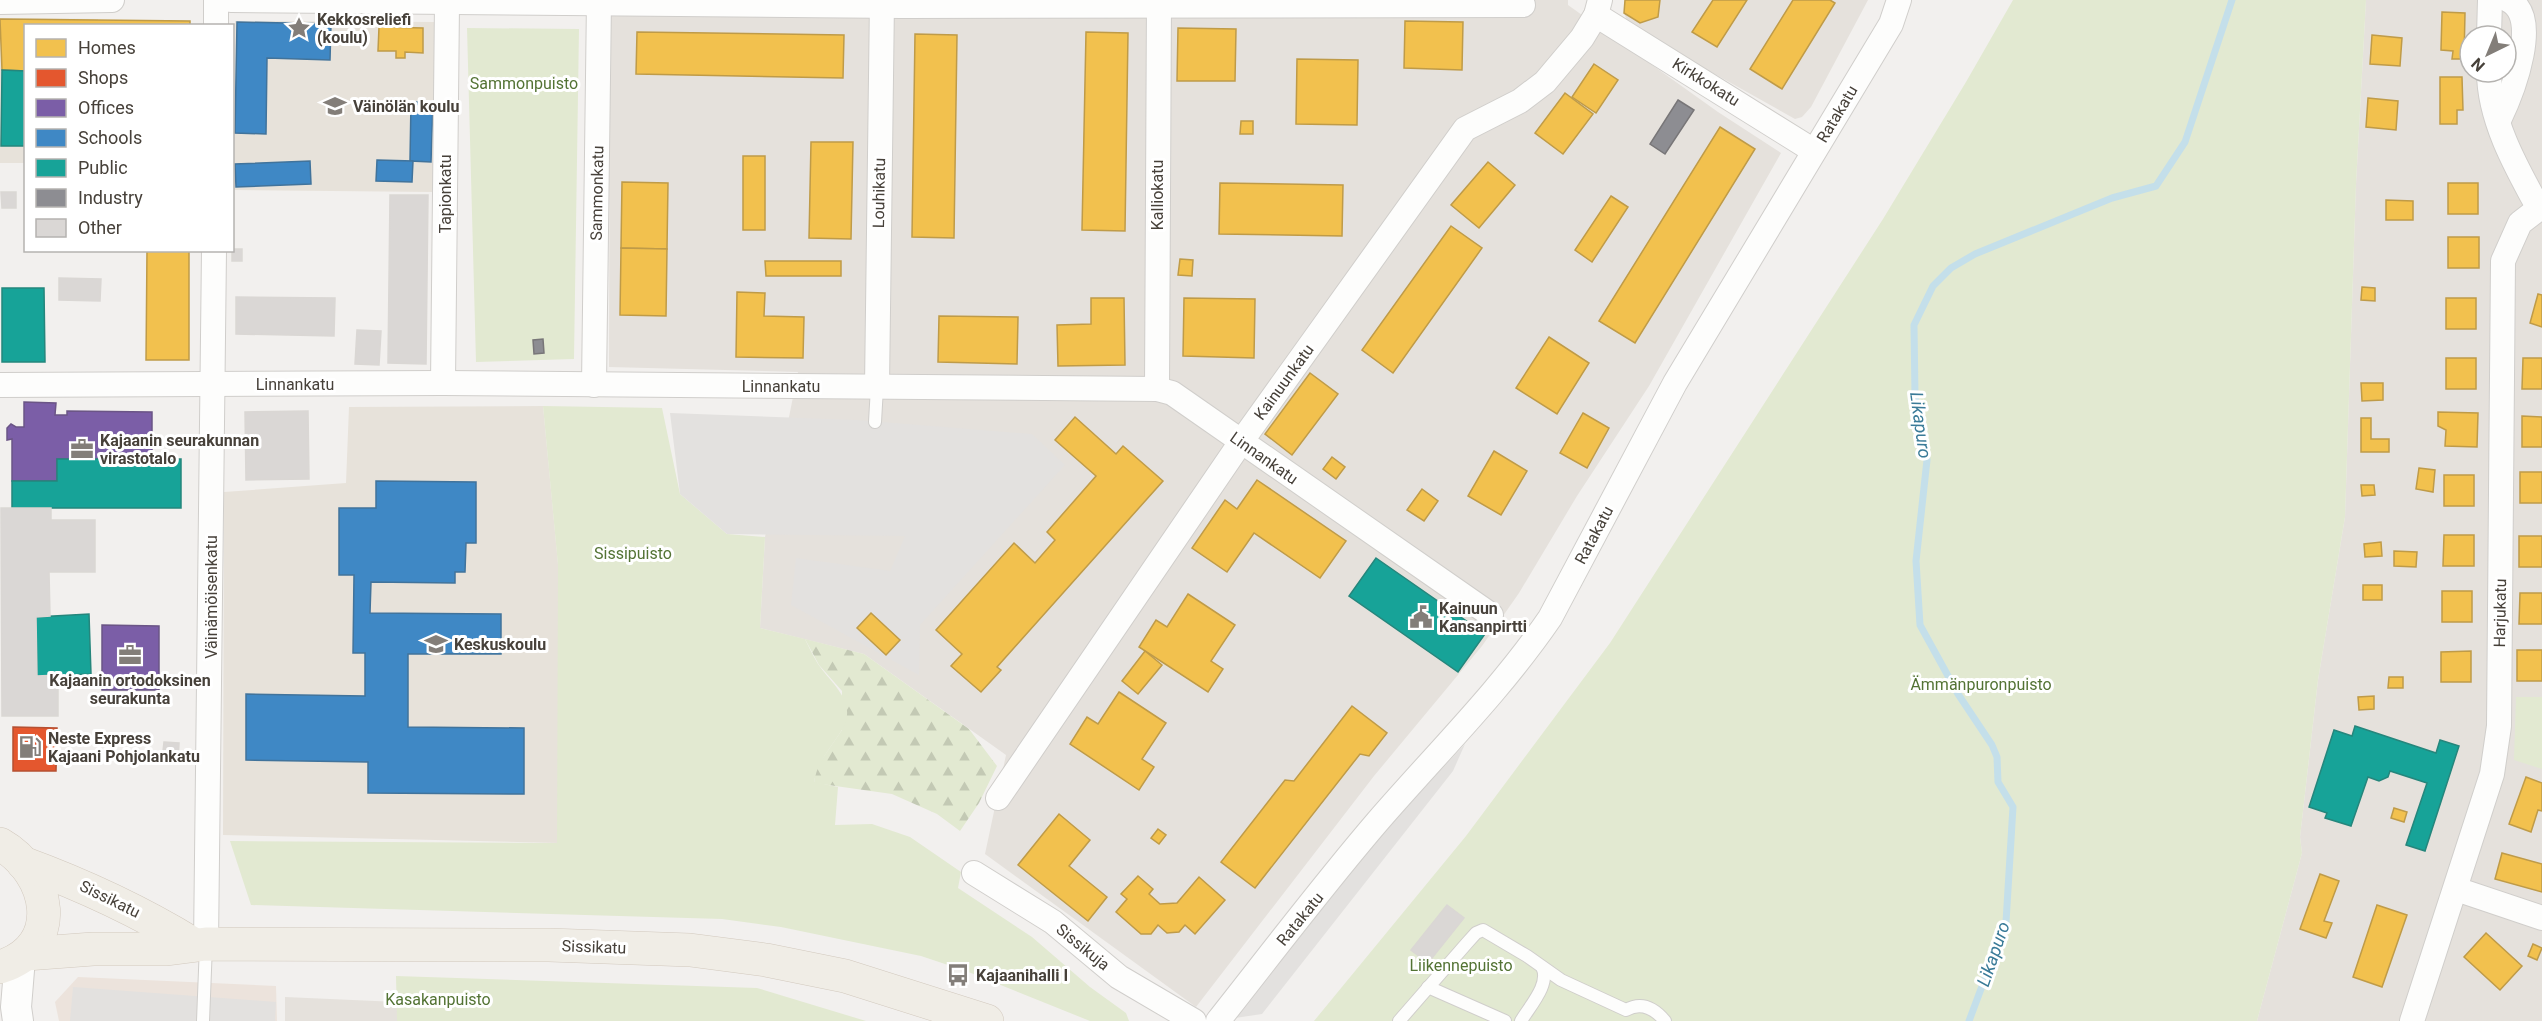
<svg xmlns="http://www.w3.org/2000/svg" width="2542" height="1021" font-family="Roboto,sans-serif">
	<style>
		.residential { fill: #e5e1dc; fill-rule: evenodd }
		.commercial { fill: #ece3dc }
		.education { fill: #e7e2da }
		.forest { fill: url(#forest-firs) }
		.park { fill: #e2e9d1 }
		.parking { fill: #e3e1df }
		.homes { fill: #f2c14e; stroke: #bf9b48; stroke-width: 1.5 }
		.shops { fill: #e4572e; stroke: #b55032; stroke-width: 1.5 }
		.offices { fill: #7b5ea7; stroke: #6b5586; stroke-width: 1.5 }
		.schools { fill: #3f88c5; stroke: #41739b; stroke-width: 1.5 }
		.public { fill: #17a398; stroke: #25867c; stroke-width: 1.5 }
		.industry { fill: #8d8d92; stroke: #787678; stroke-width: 1.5 }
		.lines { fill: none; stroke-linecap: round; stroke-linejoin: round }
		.stream { stroke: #c4dfea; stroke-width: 7 }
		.building { fill: #dad7d5; stroke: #dad7d4; stroke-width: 1.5 }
		.service-casing { stroke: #d0cecb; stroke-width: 14 }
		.minor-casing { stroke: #d0cecb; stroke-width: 26 }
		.tertiary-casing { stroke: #d0cecb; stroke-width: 32 }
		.primary-casing { stroke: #d2c9be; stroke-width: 34 }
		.service { stroke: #fdfdfc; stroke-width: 12 }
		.minor { stroke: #fdfdfc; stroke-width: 24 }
		.tertiary { stroke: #fdfdfc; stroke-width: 30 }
		.primary { stroke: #f0ede6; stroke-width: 33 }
		.labels { text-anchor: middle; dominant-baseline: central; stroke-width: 6; stroke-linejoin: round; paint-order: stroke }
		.poi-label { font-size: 16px; font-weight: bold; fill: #47413a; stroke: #fff; text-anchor: start }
		.street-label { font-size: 16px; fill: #47413a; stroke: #fff }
		.park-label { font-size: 16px; fill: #537334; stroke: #fff }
		.water-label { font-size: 18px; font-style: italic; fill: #3a7b98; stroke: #fff }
	</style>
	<defs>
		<pattern id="forest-firs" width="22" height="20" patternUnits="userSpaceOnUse" patternTransform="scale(1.5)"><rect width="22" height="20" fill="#e2e9d1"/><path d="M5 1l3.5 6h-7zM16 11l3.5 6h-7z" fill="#c3c9b4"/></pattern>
	</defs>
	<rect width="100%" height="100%" fill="#f2f0ee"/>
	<g class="residential">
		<polygon points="610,0 1568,0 1568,5 1718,112 1781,153 1649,386 1577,496 1519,593 1482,646 1374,776 1196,1007 985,854 1006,755 864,654 760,628 765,537 798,372 609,367"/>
		<polygon points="1625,0 1868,0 1811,107 1802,117 1795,119 1629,26 1624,13"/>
		<path d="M2366,0H2542V1021H2257L2302,853L2300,837L2318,680L2345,517L2356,184ZM2470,36H2506V72H2470Z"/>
		<polygon points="285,997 758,1018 769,1021 285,1021"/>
	</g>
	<polygon class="commercial" points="78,977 276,986 277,1021 59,1021 55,1002"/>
	<g class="education">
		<polygon points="0,18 98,19 98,25 26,26 25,163 0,163"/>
		<polygon points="235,21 435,22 434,192 234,190"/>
		<polygon points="543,406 558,564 558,606 593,617 558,843 223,835 224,492 346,483 349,407"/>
	</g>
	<polygon class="forest" points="805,639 864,654 969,729 997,766 979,803 960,831 937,814 892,794 814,783 816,768 842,730 842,691 819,665"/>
	<g class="park">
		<polygon points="2013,0 2366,0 2356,184 2345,517 2318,680 2300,837 2302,853 2257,1021 1314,1021 1466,836 1610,643 1883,219 1966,82"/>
		<polygon points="467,28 579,29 574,359 476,362"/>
		<path d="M543,406L662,408L680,494L727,534L765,537L760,628L805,639C809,647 813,656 818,664C833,686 860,703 840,733C829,750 817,763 814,782L838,787L835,825L872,824L910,837L961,872L958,888L1032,937L1090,987L1126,1013L1129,1021H1090L966,971L921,956L781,927L722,919L251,905L230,841L557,843L558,565Z"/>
		<polygon points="2516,697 2542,697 2542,769 2514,760"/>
		<polygon points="396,976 757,988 866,1021 397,1021"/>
	</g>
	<g class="parking">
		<polygon points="670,413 857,420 1032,434 1065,465 920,625 919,675 791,605 796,558 890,571 905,536 727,534 680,494"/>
		<polygon points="1465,744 1453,771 1262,1014 1235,1018 1386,829"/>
		<polygon points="73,987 276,1002 275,1021 70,1021"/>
	</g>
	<g class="homes">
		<polygon points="1625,0 1660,0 1658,17 1640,23 1624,13"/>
		<polygon points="1713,0 1747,0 1717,47 1692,32"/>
		<polygon points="1793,0 1830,0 1835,3 1782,89 1750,69"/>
		<polygon points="2442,12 2465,13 2464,59 2452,59 2453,51 2441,50"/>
		<polygon points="0,19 190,21 190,26 26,26 26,71 2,70"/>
		<polygon points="1405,21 1463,22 1462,70 1404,68"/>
		<polygon points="379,27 423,28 423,53 405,52 405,58 396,58 396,51 378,51"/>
		<polygon points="1178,28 1236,29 1235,81 1177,81"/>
		<polygon points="637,32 844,35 843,78 636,74"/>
		<polygon points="1086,32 1128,33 1125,231 1082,230"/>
		<polygon points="915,34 957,35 954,238 912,237"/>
		<polygon points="2372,35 2402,38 2400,66 2370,64"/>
		<polygon points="1297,59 1358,60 1357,125 1296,124"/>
		<polygon points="1594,64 1618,80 1596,113 1572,97"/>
		<polygon points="2440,77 2462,77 2463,110 2457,110 2457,124 2440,124"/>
		<polygon points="1565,93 1593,114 1563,154 1535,133"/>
		<polygon points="2368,98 2398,101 2396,130 2366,127"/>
		<polygon points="1241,121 1253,121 1253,134 1240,134"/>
		<polygon points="1720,127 1755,149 1635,343 1599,321"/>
		<polygon points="811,142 853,142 851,239 809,238"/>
		<rect x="743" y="156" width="22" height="74"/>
		<polygon points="1488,162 1515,185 1479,228 1451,205"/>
		<polygon points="622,182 668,183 667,249 621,248"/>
		<polygon points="1220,183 1343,185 1342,236 1219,234"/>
		<rect x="2448" y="183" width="30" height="31"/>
		<polygon points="1611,196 1628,207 1592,262 1575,250"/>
		<polygon points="2386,200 2413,201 2413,220 2386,220"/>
		<polygon points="1451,226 1482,248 1393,373 1362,350"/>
		<rect x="2448" y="237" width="31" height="31"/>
		<polygon points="621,248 667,249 666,316 620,315"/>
		<polygon points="147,250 189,250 189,360 146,360"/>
		<polygon points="1180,259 1193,260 1192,276 1178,275"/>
		<polygon points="765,261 841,261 841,276 766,276"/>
		<polygon points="2362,287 2375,288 2375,301 2361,300"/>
		<polygon points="737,292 765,293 764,316 804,317 803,358 736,357"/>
		<polygon points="2538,294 2542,295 2542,327 2530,323"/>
		<polygon points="1091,298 1124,298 1125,365 1058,366 1057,325 1091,324"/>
		<polygon points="1184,298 1255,299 1254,358 1183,356"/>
		<rect x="2446" y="298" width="30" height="31"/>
		<polygon points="939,316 1018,317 1017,364 938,362"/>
		<polygon points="1549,337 1589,363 1557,414 1516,388"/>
		<rect x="2446" y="358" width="30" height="31"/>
		<polygon points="2523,358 2542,358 2542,389 2522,389"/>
		<polygon points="1310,373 1338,394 1292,455 1265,434"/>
		<polygon points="2361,383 2383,383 2383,400 2362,401"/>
		<polygon points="2438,412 2478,413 2477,447 2445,446 2446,430 2438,426"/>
		<polygon points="1583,413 1609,428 1587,468 1560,453"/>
		<polygon points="2522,416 2542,417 2542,447 2522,447"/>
		<polygon points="1075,417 1116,454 1123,446 1163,481 997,667 1001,670 981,692 951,666 962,654 936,630 1014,543 1035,563 1055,540 1047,532 1096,476 1055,440"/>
		<polygon points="2361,418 2371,418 2371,439 2389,439 2389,452 2361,452"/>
		<polygon points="1494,451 1527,471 1501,515 1468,496"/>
		<polygon points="1332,457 1345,467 1336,479 1323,469"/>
		<polygon points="2419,468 2435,470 2433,492 2416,489"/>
		<rect x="2520" y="472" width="22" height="31"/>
		<rect x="2444" y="475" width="30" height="31"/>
		<polygon points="1257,480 1346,541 1320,578 1254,533 1227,572 1192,548 1225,500 1237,509"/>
		<polygon points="2361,485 2374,485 2375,495 2362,496"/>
		<polygon points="1422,489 1438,501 1424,521 1407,510"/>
		<polygon points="2444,535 2474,535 2474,566 2443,566"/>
		<rect x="2519" y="536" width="23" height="31"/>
		<polygon points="2381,542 2382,556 2365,557 2364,544"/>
		<polygon points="2394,551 2417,552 2416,567 2394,566"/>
		<rect x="2363" y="585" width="19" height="15"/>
		<rect x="2442" y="591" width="30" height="31"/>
		<polygon points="2520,593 2542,593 2542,624 2519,624"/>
		<polygon points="1188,594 1235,625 1211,661 1223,669 1208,692 1139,647 1156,620 1167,627"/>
		<polygon points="871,613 900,640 886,655 857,628"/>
		<rect x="2517" y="650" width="25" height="31"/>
		<polygon points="1145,651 1162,665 1138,694 1122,681"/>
		<polygon points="2471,651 2471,682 2441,682 2441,652"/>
		<polygon points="2389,677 2403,677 2403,688 2388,688"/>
		<polygon points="1119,692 1166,723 1142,759 1154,767 1139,790 1070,744 1087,717 1098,724"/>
		<polygon points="2374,696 2374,709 2359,710 2358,697"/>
		<polygon points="1352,706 1387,733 1369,756 1360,754 1255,888 1221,862 1285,780 1294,781"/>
		<polygon points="2526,777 2542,783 2542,811 2538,810 2531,832 2509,824"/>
		<polygon points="2394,808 2407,812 2404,822 2391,818"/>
		<polygon points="1059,814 1090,840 1069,866 1107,897 1088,921 1018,865"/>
		<polygon points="1158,829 1166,835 1159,844 1151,838"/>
		<polygon points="2502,853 2542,864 2542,892 2495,879"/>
		<polygon points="2320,874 2339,881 2324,921 2332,923 2326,938 2300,929"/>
		<polygon points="1138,876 1153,889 1149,894 1160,904 1177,903 1199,877 1225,900 1195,934 1185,925 1179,932 1167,933 1158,925 1151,934 1141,934 1116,912 1127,899 1121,894"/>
		<polygon points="2377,905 2407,915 2382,987 2353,977"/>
		<polygon points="2486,933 2522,966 2500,990 2464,957"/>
		<polygon points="2533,944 2542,948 2537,960 2528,956"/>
	</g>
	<polygon class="shops" points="13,727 57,728 56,771 13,771"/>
	<g class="offices">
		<polygon points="24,402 56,403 55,415 67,415 67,411 152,412 152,460 57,459 57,481 12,481 12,439 7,440 7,428 11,424 16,427 24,427"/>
		<polygon points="102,625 159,626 159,690 102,690"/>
	</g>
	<g class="schools">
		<polygon points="237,22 331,24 330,60 267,58 266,134 235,133"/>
		<polygon points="411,102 433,102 431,162 410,161"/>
		<polygon points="377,160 413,161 412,182 376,181"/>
		<polygon points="310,161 311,184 236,187 235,164"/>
		<polygon points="376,481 476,482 476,543 466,543 465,572 455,572 455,583 371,582 370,613 501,614 501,654 408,654 408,727 524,728 524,794 368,793 368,762 246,760 246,694 365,696 365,653 353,653 354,575 339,575 339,508 376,508"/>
	</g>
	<g class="public">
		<polygon points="2,70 26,71 26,146 1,146"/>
		<polygon points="2,288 44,288 45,362 2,362"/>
		<polygon points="57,459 181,459 181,508 12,508 12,481 57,481"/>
		<polygon points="1376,558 1485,634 1458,672 1349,596"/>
		<polygon points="89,614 91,674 37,676 36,617"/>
		<polygon points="2355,726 2436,753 2440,740 2459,746 2425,851 2406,845 2427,783 2390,771 2388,777 2379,781 2368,777 2351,826 2325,818 2327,813 2309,807 2334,730 2352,736"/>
	</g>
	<g class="industry">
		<polygon points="1678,100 1694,110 1665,154 1650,144"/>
		<polygon points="543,339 544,353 534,354 533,340"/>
	</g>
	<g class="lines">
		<polyline class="stream" points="1969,1021 2006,922 2013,807 1998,782 1997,757 1992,745 1958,694 1920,625 1916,561 1927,460 1915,396 1914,325 1933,286 1951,268 1975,254 2112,198 2156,186 2185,142 2232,0"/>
	</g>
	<g class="building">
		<polygon points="1,192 16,192 16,208 2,208"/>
		<polygon points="390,195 428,195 426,364 388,363"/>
		<rect x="232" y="249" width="10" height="12"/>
		<polygon points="59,278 101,279 100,301 59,300"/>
		<polygon points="236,297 335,298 334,336 236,334"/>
		<polygon points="357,330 381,331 379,365 355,364"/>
		<polygon points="308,411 309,479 246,480 245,412"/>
		<polygon points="1,508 51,508 51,520 95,520 95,572 49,572 50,616 36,617 37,676 58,675 58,716 2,716"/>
		<polygon points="164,742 179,743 178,761 162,760"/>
		<polygon points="1447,905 1464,918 1428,963 1411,950"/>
	</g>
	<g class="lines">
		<g class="service-casing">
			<g id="service">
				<polyline points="875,422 877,387"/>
				<polyline points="1428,987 1505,1021"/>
				<polyline points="203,1021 206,945"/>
				<path d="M1399,1021L1467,943L1476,933L1483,930L1527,956L1561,980L1626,1010C1642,1001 1655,1009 1665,1021"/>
				<path d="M1521,1021C1529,1007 1551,984 1542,967"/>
			</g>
		</g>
		<g class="minor-casing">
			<g id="minor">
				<polyline points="216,0 216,26"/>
				<polyline points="231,0 902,6 1523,5"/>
				<polyline points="0,2 112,0"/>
				<polyline points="1596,15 1814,151"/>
				<polyline points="2489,36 2490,0"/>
				<path d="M2489,72C2489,119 2516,167 2538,207"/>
				<path d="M2499,120C2513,91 2542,16 2508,0"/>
				<polyline points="443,383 447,4"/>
				<polyline points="0,385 443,383 1157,389 1172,393 1491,615"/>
				<polyline points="594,385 599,0"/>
				<polyline points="877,387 882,0"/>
				<polyline points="1157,389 1159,0"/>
				<polyline points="998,798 1241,442 1465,129 1520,101 1545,82 1582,38 1596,15 1600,0"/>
				<polyline points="974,873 1053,922 1119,977 1194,1021"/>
				<polyline points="2456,889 2542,918"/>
				<polyline points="206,944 214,250"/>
				<path d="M1218,1021C1271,954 1323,885 1378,821C1436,754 1500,691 1550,618L1675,383L1891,24L1899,0"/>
				<polyline points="2412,1021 2492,774 2499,726 2503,261 2520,223 2542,206"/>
			</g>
		</g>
		<g class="tertiary-casing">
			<polyline id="tertiary" points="18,1021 16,1007 20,958"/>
		</g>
		<g class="primary-casing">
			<g id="primary">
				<path d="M0,844C51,873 65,947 0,967"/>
				<path d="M23,863C83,885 139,911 193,944"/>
				<polyline points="26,954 93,949 167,949 206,944 549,945 690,950 766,960 845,976 987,1021"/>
			</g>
		</g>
		<use href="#service" class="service"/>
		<use href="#minor" class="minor"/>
		<use href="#tertiary" class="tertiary"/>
		<use href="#primary" class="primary"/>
	</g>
	<defs>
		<g id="sight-bare" transform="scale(1.8)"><path d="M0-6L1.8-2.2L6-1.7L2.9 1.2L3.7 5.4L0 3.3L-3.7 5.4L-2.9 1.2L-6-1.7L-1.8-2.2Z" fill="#837e79" stroke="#fff" stroke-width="2.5" paint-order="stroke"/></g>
		<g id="school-bare" transform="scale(1.8)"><path d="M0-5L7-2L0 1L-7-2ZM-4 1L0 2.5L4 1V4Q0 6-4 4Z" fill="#837e79" stroke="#fff" stroke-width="2.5" paint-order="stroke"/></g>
		<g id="office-bare" transform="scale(1.8)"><path d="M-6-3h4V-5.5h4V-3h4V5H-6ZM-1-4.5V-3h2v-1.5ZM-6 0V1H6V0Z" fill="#837e79" stroke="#fff" stroke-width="2.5" paint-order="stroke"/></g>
		<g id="civic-bare" transform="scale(1.8)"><path d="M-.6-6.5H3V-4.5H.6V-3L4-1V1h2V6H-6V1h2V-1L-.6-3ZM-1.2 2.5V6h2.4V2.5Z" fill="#837e79" stroke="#fff" stroke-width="2.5" paint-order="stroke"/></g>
		<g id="fuel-bare" transform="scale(1.8)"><path d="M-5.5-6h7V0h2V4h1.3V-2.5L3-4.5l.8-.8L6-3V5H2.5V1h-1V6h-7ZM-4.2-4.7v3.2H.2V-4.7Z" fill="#837e79" stroke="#fff" stroke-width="2.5" paint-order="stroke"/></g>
		<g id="bus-bare" transform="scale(1.8)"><path d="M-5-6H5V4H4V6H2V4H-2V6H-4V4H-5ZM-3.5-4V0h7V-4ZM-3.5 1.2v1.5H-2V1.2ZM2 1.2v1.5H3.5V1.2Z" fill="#837e79" stroke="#fff" stroke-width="2.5" paint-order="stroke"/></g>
	</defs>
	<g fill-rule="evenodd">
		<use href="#sight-bare" x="299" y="28"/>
		<use href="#school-bare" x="335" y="106"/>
		<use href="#office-bare" x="82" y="449"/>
		<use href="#civic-bare" x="1421" y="617"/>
		<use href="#school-bare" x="436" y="644"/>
		<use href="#office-bare" x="130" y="655"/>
		<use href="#fuel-bare" x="30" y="747"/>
		<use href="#bus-bare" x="958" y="975"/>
	</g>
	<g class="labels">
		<g class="poi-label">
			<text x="317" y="19">Kekkosreliefi<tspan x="317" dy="18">(koulu)</tspan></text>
			<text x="353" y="106">Väinölän koulu</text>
			<text x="100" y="440">Kajaanin seurakunnan<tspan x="100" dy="18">virastotalo</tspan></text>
			<text x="1439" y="608">Kainuun<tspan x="1439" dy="18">Kansanpirtti</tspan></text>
			<text x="454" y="644">Keskuskoulu</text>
			<text x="130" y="680" text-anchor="middle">Kajaanin ortodoksinen<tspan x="130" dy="18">seurakunta</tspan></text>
			<text x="48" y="738">Neste Express<tspan x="48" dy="18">Kajaani Pohjolankatu</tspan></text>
			<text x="976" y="975">Kajaanihalli I</text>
		</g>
		<g class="street-label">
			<text transform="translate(1706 82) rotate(32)">Kirkkokatu</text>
			<text transform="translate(1837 114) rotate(-59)">Ratakatu</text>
			<text transform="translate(597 193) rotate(-89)">Sammonkatu</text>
			<text transform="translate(879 193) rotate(-89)">Louhikatu</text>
			<text transform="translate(445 194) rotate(-90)">Tapionkatu</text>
			<text transform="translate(1157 195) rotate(-90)">Kalliokatu</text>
			<text transform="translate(1284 382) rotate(-54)">Kainuunkatu</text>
			<text x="295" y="384">Linnankatu</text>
			<text x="781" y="386">Linnankatu</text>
			<text transform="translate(1264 458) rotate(35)">Linnankatu</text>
			<text transform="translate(1594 535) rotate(-62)">Ratakatu</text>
			<text transform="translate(211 597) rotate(-90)">Väinämöisenkatu</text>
			<text transform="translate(2500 613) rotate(-89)">Harjukatu</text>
			<text transform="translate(110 899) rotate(26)">Sissikatu</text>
			<text transform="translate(1300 919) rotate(-51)">Ratakatu</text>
			<text transform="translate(594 947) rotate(2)">Sissikatu</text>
			<text transform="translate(1083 947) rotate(39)">Sissikuja</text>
		</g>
		<g class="park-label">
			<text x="524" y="83">Sammonpuisto</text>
			<text x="633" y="553">Sissipuisto</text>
			<text x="1981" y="684">Ämmänpuronpuisto</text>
			<text x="1461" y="965">Liikennepuisto</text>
			<text x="438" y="999">Kasakanpuisto</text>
		</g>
		<g class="water-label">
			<text transform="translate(1921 425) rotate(82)">Likapuro</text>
			<text transform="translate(1993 954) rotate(-71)">Likapuro</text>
		</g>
	</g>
	<rect x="24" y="24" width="210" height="228" fill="#ffffff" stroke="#b5b3b0" stroke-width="1.5"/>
	<rect x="36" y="39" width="30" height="18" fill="#f2c14e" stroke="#b5b3b0" stroke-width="1.5"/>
	<text x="78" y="54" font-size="18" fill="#47413a">Homes</text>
	<rect x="36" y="69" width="30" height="18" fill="#e4572e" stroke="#b5b3b0" stroke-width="1.5"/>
	<text x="78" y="84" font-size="18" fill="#47413a">Shops</text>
	<rect x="36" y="99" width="30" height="18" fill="#7b5ea7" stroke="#b5b3b0" stroke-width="1.5"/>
	<text x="78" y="114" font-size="18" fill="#47413a">Offices</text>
	<rect x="36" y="129" width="30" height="18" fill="#3f88c5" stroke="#b5b3b0" stroke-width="1.5"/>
	<text x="78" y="144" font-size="18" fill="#47413a">Schools</text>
	<rect x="36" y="159" width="30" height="18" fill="#17a398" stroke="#b5b3b0" stroke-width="1.5"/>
	<text x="78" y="174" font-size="18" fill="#47413a">Public</text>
	<rect x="36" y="189" width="30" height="18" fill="#8d8d92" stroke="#b5b3b0" stroke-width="1.5"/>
	<text x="78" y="204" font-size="18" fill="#47413a">Industry</text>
	<rect x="36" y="219" width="30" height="18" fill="#dad7d5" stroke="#b5b3b0" stroke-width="1.5"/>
	<text x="78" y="234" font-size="18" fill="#47413a">Other</text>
	<g transform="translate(2488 54) rotate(223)"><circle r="28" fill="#ffffff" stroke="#b5b3b0" stroke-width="1.5"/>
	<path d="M0-4.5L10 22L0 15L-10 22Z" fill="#837e79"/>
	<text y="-9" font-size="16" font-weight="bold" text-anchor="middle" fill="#47413a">N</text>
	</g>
</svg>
